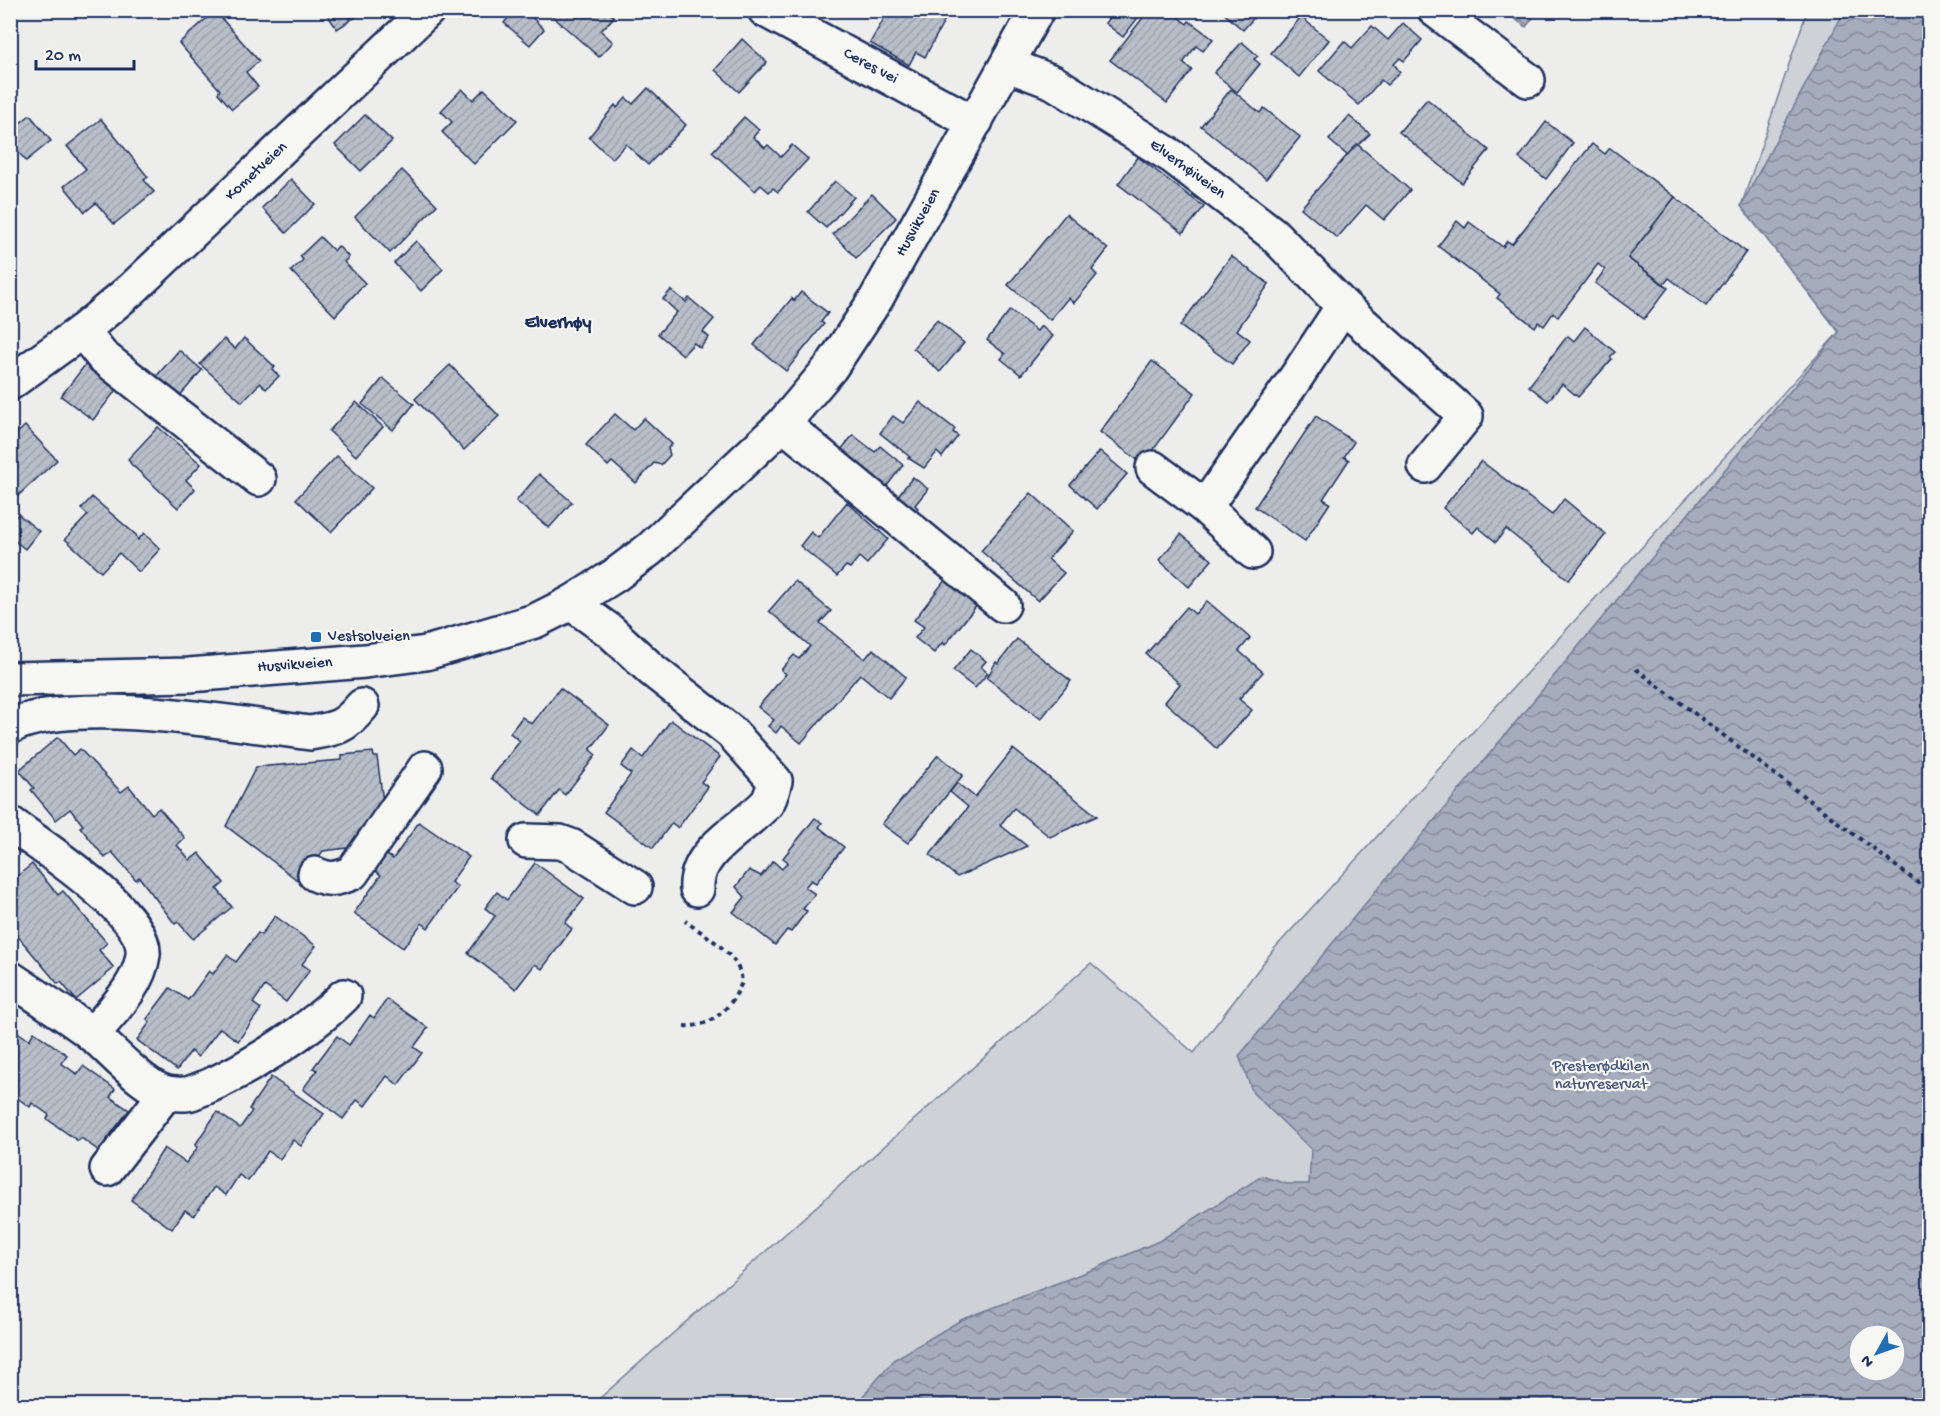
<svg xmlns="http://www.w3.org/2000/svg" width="1940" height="1416" font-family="'Gochi Hand',sans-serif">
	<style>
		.green { fill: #ced2d7; stroke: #74809a; stroke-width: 1.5; fill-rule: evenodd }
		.water { fill: url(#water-waves); stroke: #6e7a96; stroke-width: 1.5; fill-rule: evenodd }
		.building { fill: url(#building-hatch); stroke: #1b2f5e; stroke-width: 1.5 }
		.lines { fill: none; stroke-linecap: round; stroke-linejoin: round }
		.minor-casing { stroke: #1b2f5e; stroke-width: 38 }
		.major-casing { stroke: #1b2f5e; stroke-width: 38 }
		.path { stroke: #1b2f5e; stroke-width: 4; stroke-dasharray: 4.5 4.5; stroke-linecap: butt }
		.minor { stroke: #f6f6f2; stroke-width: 33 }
		.major { stroke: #f6f6f2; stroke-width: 33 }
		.poi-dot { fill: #1f6fb2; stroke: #f6f6f2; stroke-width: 2 }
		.labels { text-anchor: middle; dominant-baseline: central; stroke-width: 4.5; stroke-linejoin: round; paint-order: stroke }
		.street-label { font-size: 16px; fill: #1b2f5e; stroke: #f6f6f2 }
		.poi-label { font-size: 16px; fill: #1b2f5e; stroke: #f6f6f2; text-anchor: start }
		.park-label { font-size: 16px; fill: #48587c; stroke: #f6f6f2 }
		.neighbourhood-label { font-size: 18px; font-weight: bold; fill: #1b2f5e; stroke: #f6f6f2 }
	</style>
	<defs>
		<pattern id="water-waves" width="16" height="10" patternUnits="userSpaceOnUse" patternTransform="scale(1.5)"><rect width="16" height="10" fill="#a5acbc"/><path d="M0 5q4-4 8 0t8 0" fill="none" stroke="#868c9c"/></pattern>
		<pattern id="building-hatch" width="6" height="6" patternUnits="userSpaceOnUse" patternTransform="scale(1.5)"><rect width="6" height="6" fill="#b9bfc8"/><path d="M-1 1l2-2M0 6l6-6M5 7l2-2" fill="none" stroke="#9ea4ae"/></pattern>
	</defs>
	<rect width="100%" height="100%" fill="#edeeec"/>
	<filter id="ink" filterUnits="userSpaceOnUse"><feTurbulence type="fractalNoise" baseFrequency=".0167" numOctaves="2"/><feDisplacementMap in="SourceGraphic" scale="12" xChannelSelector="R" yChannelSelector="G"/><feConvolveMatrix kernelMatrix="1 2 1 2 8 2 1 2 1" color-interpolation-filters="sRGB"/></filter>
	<g filter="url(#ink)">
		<path class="green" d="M1807,11H1929V1405L591,1406L1091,963L1194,1053L1274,949L1839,332L1741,206ZM1859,1335H1895V1371H1859Z"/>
		<g class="water">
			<path d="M1845,10L1929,11V1405H855L895,1359L961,1320L1094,1269L1159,1241L1262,1176L1287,1184H1309L1311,1149L1253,1093L1239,1056L1839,332L1741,206ZM1859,1335H1895V1371H1859Z"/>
			<polygon points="1538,11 1526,27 1504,11 1504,10"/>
		</g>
		<g class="building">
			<polygon points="324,10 345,10 351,20 337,29"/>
			<polygon points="347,10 366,10 353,19"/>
			<polygon points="515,10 524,10 544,29 530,45 504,23"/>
			<polygon points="555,10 606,10 614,17 601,31 613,42 599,57 551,15"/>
			<polygon points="946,10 949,12 925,57 916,52 909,65 870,43 886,15 879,10"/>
			<polygon points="1115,10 1144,10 1123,37 1105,23"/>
			<polygon points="1149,10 1169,10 1187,24 1189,21 1213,39 1203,51 1196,46 1183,63 1192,70 1167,103 1110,60"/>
			<polygon points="1220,10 1257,10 1259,12 1243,30"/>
			<polygon points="215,11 259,61 246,72 258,87 232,109 218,93 220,90 179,43"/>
			<polygon points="1301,17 1329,40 1299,77 1271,53"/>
			<polygon points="1403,23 1422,40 1404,61 1400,58 1394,64 1400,72 1387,85 1381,80 1359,105 1319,71 1344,41 1352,48 1372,26 1388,40"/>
			<polygon points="742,39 767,62 739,92 715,70"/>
			<polygon points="1242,42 1258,56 1254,59 1260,64 1237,92 1214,73"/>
			<polygon points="648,88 686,125 648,165 626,144 612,159 589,137 615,105 617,108 626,98 633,104"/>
			<polygon points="462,89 473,100 484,89 517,120 474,164 442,132 452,122 441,111"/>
			<polygon points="1231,89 1260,113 1264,108 1300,137 1266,179 1201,126"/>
			<polygon points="1427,99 1489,150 1462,183 1399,132"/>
			<polygon points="30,115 51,141 26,161 10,142 10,131"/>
			<polygon points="365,115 392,141 361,171 335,145"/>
			<polygon points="1349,116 1370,134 1347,155 1329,140"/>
			<polygon points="744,117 759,130 753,137 765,148 768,145 781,157 792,145 808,159 778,192 773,188 769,192 761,185 755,191 712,152"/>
			<polygon points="101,119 148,177 144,180 154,192 114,224 96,203 85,212 64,186 86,169 67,146"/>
			<polygon points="1546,122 1573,143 1546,179 1519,158"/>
			<polygon points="1357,144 1410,190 1384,220 1366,205 1337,238 1301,208"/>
			<polygon points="1592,144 1605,154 1610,148 1675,197 1628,258 1668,288 1644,319 1595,283 1605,270 1598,264 1558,317 1553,313 1544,326 1538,322 1535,327 1497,298 1500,294 1438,246 1457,221 1465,228 1469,222 1503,247 1507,241 1512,244"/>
			<polygon points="1138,157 1204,207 1183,233 1118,184"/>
			<polygon points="402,170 437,205 390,253 355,217"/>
			<polygon points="291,179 315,204 286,233 262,208"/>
			<polygon points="835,181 854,197 826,228 808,212"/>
			<polygon points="872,194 896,218 856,258 833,234"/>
			<polygon points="1675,197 1746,252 1706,306 1669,278 1664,284 1628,258"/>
			<polygon points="1066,214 1108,249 1092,270 1097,275 1074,303 1068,298 1050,320 1008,285"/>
			<polygon points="320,237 334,251 338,246 349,257 344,262 365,283 335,316 291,271 303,260 300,256"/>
			<polygon points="416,241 443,269 421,291 394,263"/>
			<polygon points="1231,256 1269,284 1237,330 1250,340 1232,364 1180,326"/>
			<polygon points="671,290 686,302 689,298 714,319 703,332 709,337 700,348 694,343 683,355 658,334 677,312 663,299"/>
			<polygon points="801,292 828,313 821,322 824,324 786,371 754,345 792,298 794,301"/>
			<polygon points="1010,310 1037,331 1041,326 1053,336 1021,375 1001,359 1005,354 987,340"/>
			<polygon points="937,320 964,343 940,372 913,348"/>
			<polygon points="1585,327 1615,352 1610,357 1612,359 1578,397 1562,384 1548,401 1529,386 1565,339 1568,336 1574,341"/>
			<polygon points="244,338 275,367 272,369 279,376 266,389 260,383 242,402 200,364 224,339 235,349"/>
			<polygon points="179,350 202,370 178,398 155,378"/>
			<polygon points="1152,361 1195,393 1143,464 1100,432"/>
			<polygon points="85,365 117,389 93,420 61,396"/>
			<polygon points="450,365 499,416 464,450 415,399"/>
			<polygon points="383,378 414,404 393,430 362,404"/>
			<polygon points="356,402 383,427 356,456 329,431"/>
			<polygon points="920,402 955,429 953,432 958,436 942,457 937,452 924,468 908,458 910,457 880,433 893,416 903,423"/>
			<polygon points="615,414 633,430 644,418 672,444 668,448 670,455 661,465 654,463 636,483 612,462 608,466 586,445"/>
			<polygon points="1316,416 1354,442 1344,457 1349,460 1323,499 1330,503 1305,541 1255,507"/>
			<polygon points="25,426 57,460 10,503 10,440"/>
			<polygon points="158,427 201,464 186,480 195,489 178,508 131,464 128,459"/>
			<polygon points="853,435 875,452 880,446 903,465 883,491 836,456"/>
			<polygon points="1100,451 1127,474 1097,509 1070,485"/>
			<polygon points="337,456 372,488 331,532 296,499"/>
			<polygon points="1481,461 1552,515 1564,499 1606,534 1569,580 1506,529 1496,542 1478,527 1473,533 1443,508"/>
			<polygon points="539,474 572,502 549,528 516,501"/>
			<polygon points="913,477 928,489 915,505 918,508 909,519 891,504"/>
			<polygon points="1031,493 1073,531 1048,559 1064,573 1038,601 981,551"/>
			<polygon points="92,497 136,535 138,540 144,533 160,549 139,572 119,553 101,572 65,539 88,515 81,509"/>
			<polygon points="847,502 888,539 867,564 859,557 850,568 846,566 837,576 800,546 811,532 818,538"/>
			<polygon points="18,514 39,531 25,549 10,537 10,523"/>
			<polygon points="1181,534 1212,560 1189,587 1159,560"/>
			<polygon points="949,575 981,600 945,645 943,642 934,653 915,638 924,627 914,620"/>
			<polygon points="795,581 831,611 820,623 865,659 873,649 906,677 889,698 860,674 801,743 781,726 776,733 768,726 774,720 758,707 786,674 781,670 794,655 799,659 810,646 769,611"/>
			<polygon points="1207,601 1250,638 1239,651 1263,672 1239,699 1252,710 1217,749 1165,702 1180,684 1146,654 1187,607 1195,614"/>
			<polygon points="1017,639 1071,681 1041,719 987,678 996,662 998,664"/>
			<polygon points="971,649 986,661 981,667 988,673 975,688 953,671"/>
			<polygon points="560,688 609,725 590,750 596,755 565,795 559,790 540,815 491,778 520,741 510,733 522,717 532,724"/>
			<polygon points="671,720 720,757 701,782 708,787 678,828 672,823 653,848 604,812 631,774 621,766 633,750 643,758"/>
			<polygon points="58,737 73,755 80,749 121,792 129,786 152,814 159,808 185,838 177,845 190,860 199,853 224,883 217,889 232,907 193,939 178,922 175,924 139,877 136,880 112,852 105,858 80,827 83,825 70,809 56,820 31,790 34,788 19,770"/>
			<polygon points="1013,749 1097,816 1050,837 1014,808 1000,825 1027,846 957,877 930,855 968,807 950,792 957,783 975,797"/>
			<polygon points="373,752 374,757 377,757 384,809 355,847 323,851 300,882 226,826 256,767 342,760 342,755"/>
			<polygon points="938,755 963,775 908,843 882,824"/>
			<polygon points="815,818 822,823 819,827 844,847 816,883 811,880 805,887 815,894 803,909 807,911 791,932 787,930 775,945 733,912 745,897 736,887 749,870 761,876 773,861 782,869 788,862 783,858"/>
			<polygon points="419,822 469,857 451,882 458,887 428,928 422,923 403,948 354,913 381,875 371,868 382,852 393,859"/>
			<polygon points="535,863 584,899 565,923 572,929 542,969 535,964 516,989 468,953 495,916 485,908 497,892 507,900"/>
			<polygon points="32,864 58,895 63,891 107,943 99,950 114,968 76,1000 61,982 58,984 16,934 10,938 10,875 14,879"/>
			<polygon points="275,916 316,946 302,964 310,970 286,1002 265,986 253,1003 261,1009 238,1041 220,1028 198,1057 191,1051 177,1070 137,1040 150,1022 147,1019 170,988 188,1000 209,971 213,974 227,955 236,962 258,933 261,935"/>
			<polygon points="387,999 428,1028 414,1047 422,1053 398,1085 387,1076 365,1106 357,1100 343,1119 303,1089 317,1070 313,1068 337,1036 349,1045 370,1015 374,1018"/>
			<polygon points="10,1015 18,1020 12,1028 29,1040 34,1032 67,1055 61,1063 77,1074 83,1066 115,1089 110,1097 129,1110 99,1151 81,1138 78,1141 47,1119 49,1115 32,1103 30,1107 10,1093"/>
			<polygon points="271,1077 324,1114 301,1146 293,1140 280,1159 268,1151 248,1181 239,1175 226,1195 214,1187 194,1216 185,1210 172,1229 131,1200 164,1148 186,1163 198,1147 195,1145 217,1112 240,1128 252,1111 249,1109"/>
		</g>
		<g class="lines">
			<g class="minor-casing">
				<g id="minor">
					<polyline points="765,10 967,119 976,121"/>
					<polyline points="1435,10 1528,80"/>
					<polyline points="1008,65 1053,82 1173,157 1273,234 1343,306 1466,416 1425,466"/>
					<polyline points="82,331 102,356 259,479"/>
					<polyline points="10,383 82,331 133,288 428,10"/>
					<polyline points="783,424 1003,605"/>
					<polyline points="1153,468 1205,507 1253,552"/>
					<polyline points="1205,507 1297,376 1343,306"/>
					<path d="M571,603L610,631L652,670L731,732L775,781C773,788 771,797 767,803C744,828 694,851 697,889"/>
					<path d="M10,727C71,694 239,724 310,733C336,729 345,727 362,706"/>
					<path d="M10,823C41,846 148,914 143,955C139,986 111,1012 92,1035"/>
					<polyline points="526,841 560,842 571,846 635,887"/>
					<path d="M315,874C330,881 337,879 352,873L425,768"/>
					<path d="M10,978C38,997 67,1015 93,1035C112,1051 145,1089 168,1093C175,1094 185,1095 191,1093C237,1077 309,1031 344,996"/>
					<polyline points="107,1169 166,1093"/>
				</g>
			</g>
			<g class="major-casing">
				<polyline id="major" points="10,679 189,675 365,661 426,653 535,621 571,603 614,576 650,549 783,424 831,367 876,299 1037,10"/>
			</g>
			<g class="path">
				<polyline points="1636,669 1930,892"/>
				<path d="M684,1026C712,1028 732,1007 742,982C740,954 706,936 685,921"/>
			</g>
			<use href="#minor" class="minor"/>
			<use href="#major" class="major"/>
		</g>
	</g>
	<rect class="poi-dot" x="310" y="631" width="12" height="12" rx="3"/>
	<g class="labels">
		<g class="street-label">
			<text transform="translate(870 67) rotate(28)">Ceres vei</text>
			<text transform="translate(1187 170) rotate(36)">Elverhøiveien</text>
			<text transform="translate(257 172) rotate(-43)">Kometveien</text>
			<text transform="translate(919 223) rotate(-61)">Husvikveien</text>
			<text transform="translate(295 666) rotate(-4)">Husvikveien</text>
		</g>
		<g class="poi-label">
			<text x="328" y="637">Vestsolveien</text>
		</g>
		<g class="park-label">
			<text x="1601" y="1067">Presterødkilen<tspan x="1601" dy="18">naturreservat</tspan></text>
		</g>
		<g class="neighbourhood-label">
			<text x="558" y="323">Elverhøy</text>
		</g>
	</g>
	<rect width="1940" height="1416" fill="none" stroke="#f6f6f2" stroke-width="36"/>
	<rect x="18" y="18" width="1904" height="1380" fill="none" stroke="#1b2f5e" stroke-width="2" filter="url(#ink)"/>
	<g transform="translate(1877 1353) rotate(230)"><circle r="28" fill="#f6f6f2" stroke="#9ea6b7" stroke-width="1.5"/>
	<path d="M0-4.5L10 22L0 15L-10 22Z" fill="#1f6fb2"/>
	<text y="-9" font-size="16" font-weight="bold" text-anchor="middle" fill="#1b2f5e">N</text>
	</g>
	<path d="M36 60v9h98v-9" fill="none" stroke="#1b2f5e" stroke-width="3"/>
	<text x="45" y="60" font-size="18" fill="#1b2f5e" stroke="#f6f6f2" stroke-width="4.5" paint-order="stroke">20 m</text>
</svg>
